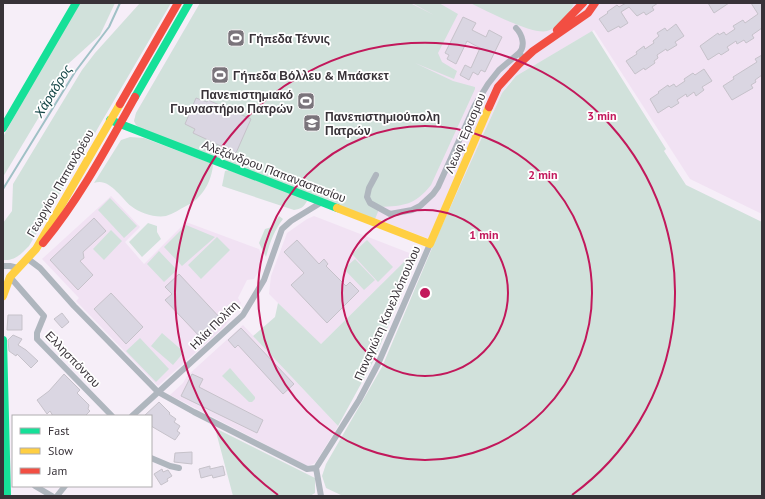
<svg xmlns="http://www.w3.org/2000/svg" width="765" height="499" viewBox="0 0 765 499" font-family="'PT Sans',sans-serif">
<rect width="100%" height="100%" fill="#f6eef8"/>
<path fill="#f1e2f3" d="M200 3H762V214L690 179 594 30 516 76 509 83 502 93 435 241 416 234 142 129 136 125 134 121 136 113Z
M111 196 140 227 125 242 144 264 186 222 259 249 263 259 259 271 254 279 247 280 238 298 241 303 224 327 158 386 76 301 79 298 42 259Z
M314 216 412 254 320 345 269 294 271 276 287 233 307 219Z
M243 325 338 426 316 462 313 464 307 466 170 395 183 383 187 376Z"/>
<path fill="#d1e1db" d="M80 3H115L100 35 68 64 57 87 3 177V137L41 68Z
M140 3H171L29 246C21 254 15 261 3 260V223L12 211 13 184 82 70 95 53Z
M200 3H410L434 15 412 3H439L458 14 438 53 442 62 457 71 454 79 415 63 424 40 415 63 453 81 475 87V89L431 185C415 205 404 206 380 207L375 219 142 129 136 125 134 121 136 113Z
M470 3H574C570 13 559 28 547 31 532 35 485 10 470 3Z
M592 31 666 149 664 151 686 185 762 222V496H343L326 488 322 476 326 464 382 367 435 241 502 93 516 76Z
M130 137 144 138 213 164C212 181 202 199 186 206 180 209 173 214 166 216 155 218 140 213 131 206 121 198 109 177 94 183L121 140Z
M229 170 305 199 307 201C304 207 301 209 294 210L222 186 225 171Z
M110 198 137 226 124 238 98 210Z
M279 216 283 219C274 231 270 242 266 257L259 243 265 229 272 227Z
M148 223 157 226V232L161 239 142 257 129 242Z
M186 225 215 237 182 266 164 247Z
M111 230 122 241 104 260 93 249Z
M217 237 230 250 201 279 188 265Z
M367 240 393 267 378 282 352 254Z
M159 251 177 270 164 282 147 264Z
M412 254 417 257 374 360 338 426 253 336 275 317 278 303 321 344Z
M355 259 375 280 364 290 344 269Z
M162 333 184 352 173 365 151 346Z
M140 338 169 369 156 382 126 351Z
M230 368 255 397V399L252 402H249L222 376Z
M215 428 315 478V493L310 496H233Z"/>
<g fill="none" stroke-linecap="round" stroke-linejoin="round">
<path stroke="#a0c1c6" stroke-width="2" d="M3 189 75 72 109 27 120 3"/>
</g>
<path fill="#dad6e2" stroke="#c6c2ca" d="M626 3H658L652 7 654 10 646 15 644 12 637 16 629 7 621 12 628 23 620 28 619 26 608 32 599 19 608 13 607 12 617 5 619 7Z
M708 3H729L714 13Z
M751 3H762V28L752 35 754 38 746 43 744 40 737 44 736 41 727 47 729 50 721 55 719 53 708 60 700 46 718 33 719 35 724 32 726 35 735 29 733 26 743 20 745 23 758 14Z
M463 17 476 23 472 30 486 37 489 30 502 37 485 72 481 70 478 75 473 72 469 80 460 75 465 65 471 68 480 48 467 41 456 64 447 59 449 55 445 53Z
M676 24 684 36 675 42 677 45 667 51 666 49 657 55 658 58 654 61 655 63 645 70 644 68 635 74 626 61 637 54 636 52 644 46 645 49 654 43 653 41 659 36 657 33 665 28 667 31Z
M762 55V75L755 80 756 82 751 85 753 88 732 100 723 86 734 79 733 77 757 62 755 59Z
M704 69 712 81 702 87 704 90 696 96 694 92 687 97 686 94 677 100 679 103 671 108 669 106 658 113 650 99 659 93 658 92 668 85 669 87 674 84 676 87 685 81 684 79 693 73 695 75Z
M196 98 207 102 208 100 251 119 236 153 193 133 195 129 185 124Z
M94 218 106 231 83 252 84 258 80 261 93 275 78 290 50 260Z
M297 240 319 264 324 259 328 264 326 266 346 286 350 282 359 291 327 323 291 285 304 273 284 252Z
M179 274 222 320 202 339 165 300 172 294 165 287Z
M111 293 143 327 126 344 94 309Z
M62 313 69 322 62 328 54 319Z
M8 315H22V330H7Z
M241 328 294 384 283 394 238 345 235 348 228 340Z
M13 335 22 339 18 345 26 350 38 361 31 368 17 354 16 356 9 351 8 340Z
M64 374 80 390 77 393 89 405 88 409 90 411 85 416H53L50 411 47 414 37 400 49 391Z
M192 374 203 379 199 387 263 420 257 433 181 396Z
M159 402 170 413 169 414 176 419 174 422 180 426 177 431 180 433 175 440 151 426V416H144Z
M192 452V464L174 462 175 453Z
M210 466V469L223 466 225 475 213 478 212 475 201 478 199 469Z
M162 469 163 472 168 470 172 476 167 479 168 481 161 485 154 474Z"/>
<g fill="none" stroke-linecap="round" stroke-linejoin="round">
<path stroke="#afb6be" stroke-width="6" d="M516 28C522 34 526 46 519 53
M376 175 369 188 367 197 370 203 390 214 412 210 420 206 433 194 438 187 475 105 488 84 499 70 519 53 524 59
M28 259 40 268 74 306 158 392 194 412 307 469 316 468
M3 266H10L18 268
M10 277 44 316 37 333V339L112 416
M132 416 243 315 264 280 282 229 291 221 322 202
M151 458 170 466 179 468
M35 486 52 496
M57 496 65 486
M321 496 316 468 359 400 378 364 430 244"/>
<path stroke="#16e098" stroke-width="8" d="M135 97 189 3
M110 120 337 208
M3 128 76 3
M3 340 7 496"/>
<path stroke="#ffcf43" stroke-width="8" d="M337 208 430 244 489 107
M3 296 10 277 36 249 120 104"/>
<path stroke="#f24e42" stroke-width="8" d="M557 30 583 3
M120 104 178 3
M489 107 498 87 519 64 533 51 588 13 595 3
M43 243C80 198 107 147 135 97"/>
</g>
<g fill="none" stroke="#c2185b" stroke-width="2">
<circle cx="425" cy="293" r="83"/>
<circle cx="425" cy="293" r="167"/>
<path d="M278 495A250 250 0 1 1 572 495"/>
</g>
<defs>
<symbol id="stadium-square" viewBox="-11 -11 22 22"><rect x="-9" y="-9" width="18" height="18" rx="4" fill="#7a747b" stroke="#fff"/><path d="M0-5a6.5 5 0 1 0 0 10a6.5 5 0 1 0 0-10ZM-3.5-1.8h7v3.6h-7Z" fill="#fff"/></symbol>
<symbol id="university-square" viewBox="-11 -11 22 22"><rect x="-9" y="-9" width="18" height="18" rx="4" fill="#7a747b" stroke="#fff"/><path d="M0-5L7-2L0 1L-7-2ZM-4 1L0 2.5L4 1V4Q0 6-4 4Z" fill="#fff"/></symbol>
</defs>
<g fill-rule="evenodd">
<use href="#stadium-square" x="226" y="28" width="20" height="20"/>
<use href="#stadium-square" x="210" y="65" width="20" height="20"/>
<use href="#stadium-square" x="296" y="91" width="20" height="20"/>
<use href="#university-square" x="302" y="113" width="20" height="20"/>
</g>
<g text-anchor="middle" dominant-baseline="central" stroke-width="3.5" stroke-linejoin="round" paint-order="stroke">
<g font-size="12" font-weight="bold" fill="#383238" stroke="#fff" text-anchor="start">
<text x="249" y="38">Γήπεδα Τέννις</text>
<text x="233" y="75">Γήπεδα Βόλλευ &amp; Μπάσκετ</text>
<text x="293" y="94" text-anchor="end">Πανεπιστημιακό<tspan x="293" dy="14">Γυμναστήριο Πατρών</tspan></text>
<text x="325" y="116">Πανεπιστημιούπολη<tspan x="325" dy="14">Πατρών</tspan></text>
</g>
<g font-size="12" fill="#383238" stroke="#fff">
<text transform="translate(465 133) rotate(-67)">Λεωφ. Έρασμου</text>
<text transform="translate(274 171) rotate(21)">Αλεξάνδρου Παπαναστασίου</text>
<text transform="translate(60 183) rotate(-60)">Γεωργίου Παπανδρέου</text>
<text transform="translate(387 313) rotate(-66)">Παναγιώτη Κανελλόπουλου</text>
<text transform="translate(214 325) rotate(-45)">Ηλία Πολίτη</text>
<text transform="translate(73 359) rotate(46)">Ελλησπόντου</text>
</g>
<g font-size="13" font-style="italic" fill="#144446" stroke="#fff">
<text transform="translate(53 91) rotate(-58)">Χάραδρος</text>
</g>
</g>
<circle cx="425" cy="293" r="6" fill="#c2185b" stroke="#fff" stroke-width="2"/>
<g font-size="12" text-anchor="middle" font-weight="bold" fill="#c2185b" stroke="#fff" stroke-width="3.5" stroke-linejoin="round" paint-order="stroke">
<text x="602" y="120">3 min</text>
<text x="543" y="179">2 min</text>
<text x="484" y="239">1 min</text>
</g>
<rect width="765" height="499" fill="none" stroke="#383238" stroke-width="8"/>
<rect x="12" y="415" width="140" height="72" fill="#ffffff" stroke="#afadaf"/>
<rect x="20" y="428" width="20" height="6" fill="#16e098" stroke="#afadaf"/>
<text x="48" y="435" font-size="12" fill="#383238">Fast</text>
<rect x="20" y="448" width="20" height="6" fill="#ffcf43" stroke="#afadaf"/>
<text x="48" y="455" font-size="12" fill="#383238">Slow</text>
<rect x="20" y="468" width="20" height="6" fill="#f24e42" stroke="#afadaf"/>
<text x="48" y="475" font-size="12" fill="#383238">Jam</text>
</svg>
